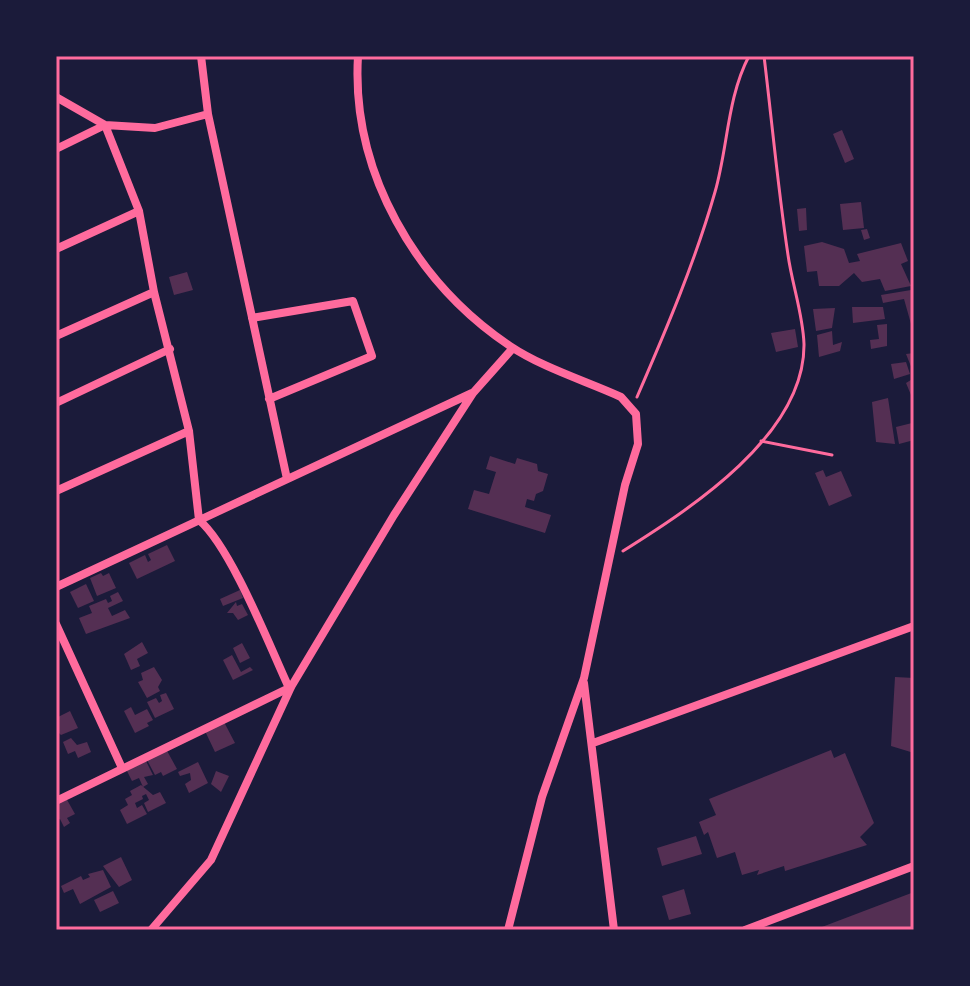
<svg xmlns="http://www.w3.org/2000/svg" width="970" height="986" viewBox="0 0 970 986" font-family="'IBM Plex Sans',sans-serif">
<rect width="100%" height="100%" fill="#1b1b3a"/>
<path fill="#542f53" d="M842 130 854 159 845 163 833 134Z
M861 202 864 228 843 230 840 204Z
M806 208 807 230 799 231 797 209Z
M867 229 870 238 864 240 861 230Z
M822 242 844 249 849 263 860 261 857 254 901 243 908 261 901 264 911 286 885 291 880 279 862 282 854 273 839 286H819L817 271 807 272 804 246Z
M187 272 193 290 174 295 169 277Z
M911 290 914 301 913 331 904 299 883 303 881 295Z
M852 307H883L885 319 853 323Z
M835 308 832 328 816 331 813 309Z
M887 324V346L871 349 870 340 879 339 877 325Z
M795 329 798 347 776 352 771 333Z
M832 331 833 345 842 342 840 351 819 357 817 335Z
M914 353V374L906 354Z
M906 362 910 374 894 379 891 364Z
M914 378V394L911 395 906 383Z
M888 398 895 444 876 442 872 402Z
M912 423 914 440 899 444 896 427Z
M490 456 515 464 517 458 537 464 538 471 548 474 543 491 536 494 534 501 527 499 525 507 551 515 545 533 468 509 474 490 489 494 496 472 486 469Z
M823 470 826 477 841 471 852 496 829 506 815 473Z
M167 545 175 561 137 579 129 563 145 555 148 562 151 560 148 554Z
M101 573 103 576 109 573 116 588 97 596 90 578Z
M86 584 94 601 78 608 70 592Z
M240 590 243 598 223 606 220 599Z
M118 592 123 601 108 608 112 616 125 610 130 618 86 634 79 618 92 613 89 606 106 599 108 603 112 601 110 596Z
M236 602 237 606 242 604 248 615 238 620 233 613H227Z
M142 642 148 653 137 659 140 666 131 670 124 654Z
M242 643 250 658 240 663 233 648Z
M232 655 241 672 250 667 253 670 233 680 223 660Z
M154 667 162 680 158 687 160 691 147 698 138 682 143 680 141 673Z
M895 677 914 678V753L891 746Z
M166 693 174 709 155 718 147 702 156 698 159 703 162 701 160 695Z
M131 707 135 715 147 709 153 720 147 723 149 726 135 733 124 711Z
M70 711 78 728 61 735 56 730V718Z
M224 722 235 743 215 752 205 731Z
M71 738 77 745 87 742 91 752 78 758 75 751 68 754 63 742Z
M166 749 177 769 163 776 161 772 155 775 146 758Z
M831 750 834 758 845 753 874 823 860 837 867 845 785 871 784 866 757 875 759 870 742 875 735 852 717 858 708 832 704 835 699 822 716 815 709 799Z
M145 759 153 775 144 777 148 784 143 787 139 778 132 781 126 769Z
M198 762 208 783 189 793 185 784 191 780 190 773 180 776 178 772Z
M216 771 229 776 221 792 211 784Z
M141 785 153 795 160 792 166 803 148 812 144 803 149 800 146 794 142 796 143 799 135 803 137 808 142 805 147 814 127 824 120 810 128 805 125 799 132 795 130 791Z
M66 798 75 814 67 818 70 823 64 827 60 819 56 821V804Z
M696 836 702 854 662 866 657 848Z
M121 857 132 880 119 887 103 866Z
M103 870 111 887 80 904 73 889 64 893 61 886 81 876 83 880 90 877 88 874Z
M684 889 691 914 669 920 662 896Z
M113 891 119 903 100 912 94 900Z
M914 892V930H814Z"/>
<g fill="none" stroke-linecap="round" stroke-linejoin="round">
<path stroke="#ff6b9d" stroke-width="3" d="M637 397C666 330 695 262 715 192 728 147 727 98 749 56
M761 441 832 455
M623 551C690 509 805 435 804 344 803 314 792 284 788 255 778 189 772 122 764 56"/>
<path stroke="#ff6b9d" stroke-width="8" d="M201 56 208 114
M358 56C351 172 416 283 510 346 543 368 586 381 621 397L636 414 638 444 625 485 584 678 542 797 508 930
M56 97 105 125 139 211 154 292 189 431 199 520C231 547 270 647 289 688
M56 149 105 125 155 128 208 114 287 479
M56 249 139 211
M252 318 353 301 372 356 269 399
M56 336 154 292
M56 403 170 349
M56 491 189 431
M56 587 472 393
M56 624 122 768
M584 683 614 930
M593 743 914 626
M56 801 291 687
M151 930 211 860 291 687 394 515 473 393 513 348
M745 930 914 866"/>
</g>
<rect width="970" height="986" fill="none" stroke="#1b1b3a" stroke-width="116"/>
<rect x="58" y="58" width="854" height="870" fill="none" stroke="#ff6b9d" stroke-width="3"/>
</svg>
